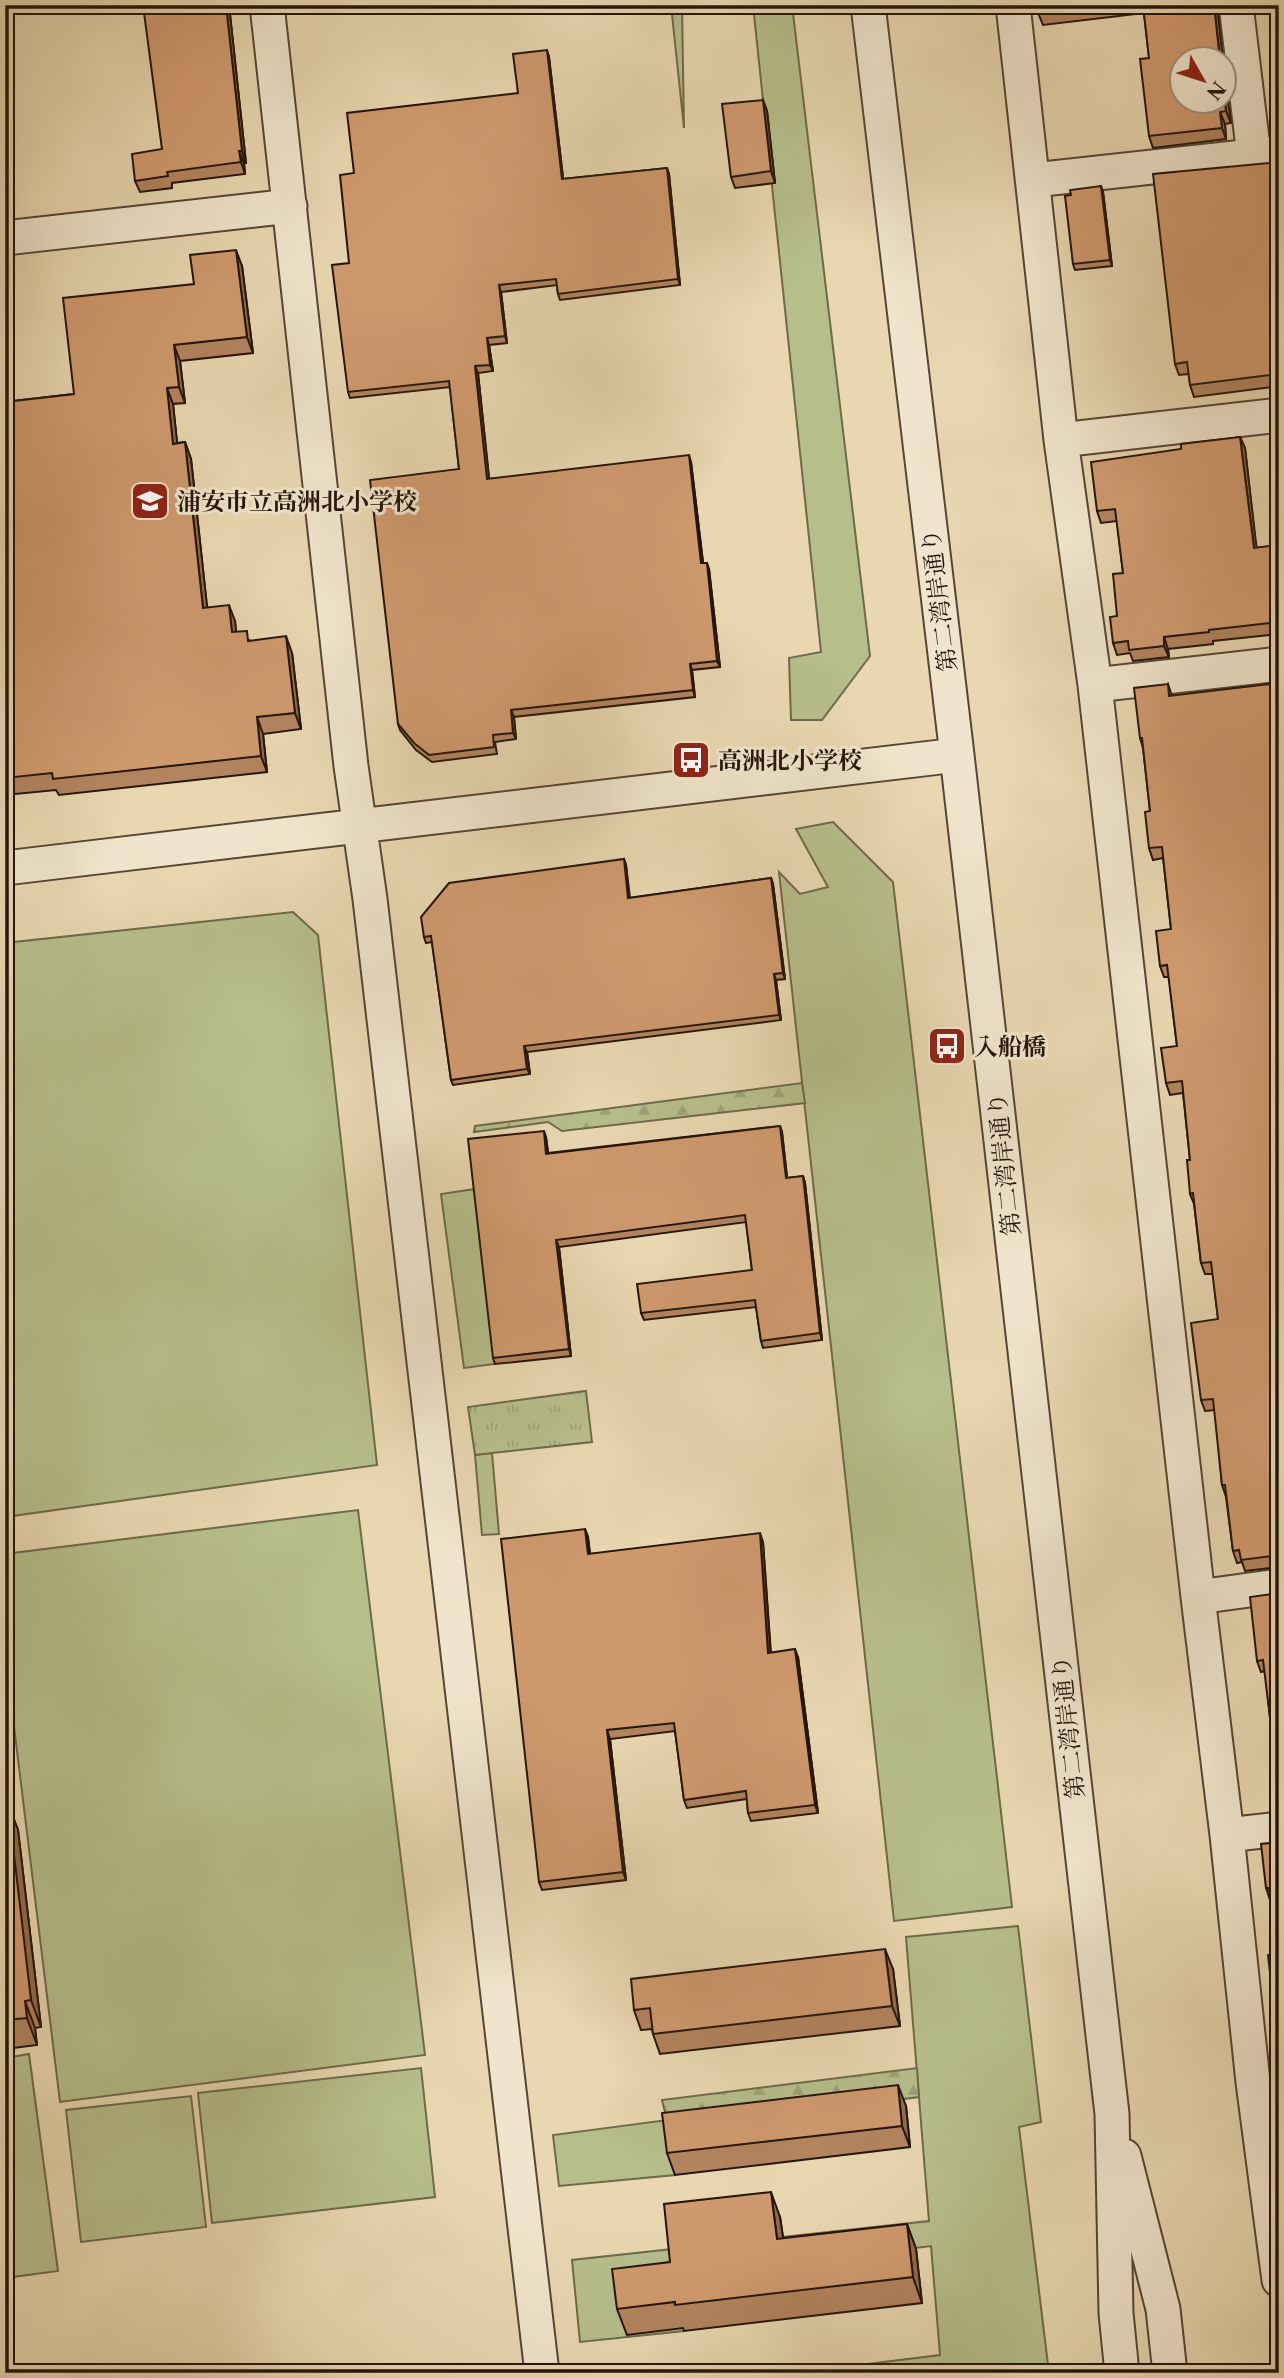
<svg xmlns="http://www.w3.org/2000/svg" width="1284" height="2378" viewBox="0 0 1284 2378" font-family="'Libre Caslon Text','Noto Serif JP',serif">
<defs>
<pattern id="forest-firs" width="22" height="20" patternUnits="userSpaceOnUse" patternTransform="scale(1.75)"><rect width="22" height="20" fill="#b6be8c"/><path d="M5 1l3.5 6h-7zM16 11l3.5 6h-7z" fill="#9ca277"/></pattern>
<pattern id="park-tufts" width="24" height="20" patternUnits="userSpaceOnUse" patternTransform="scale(1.75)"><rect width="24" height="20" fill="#b6be8c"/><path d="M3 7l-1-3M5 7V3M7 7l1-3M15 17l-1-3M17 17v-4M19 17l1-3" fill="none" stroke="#9ca277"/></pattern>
</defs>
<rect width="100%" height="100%" fill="#e8d7b1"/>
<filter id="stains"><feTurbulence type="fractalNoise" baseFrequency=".00286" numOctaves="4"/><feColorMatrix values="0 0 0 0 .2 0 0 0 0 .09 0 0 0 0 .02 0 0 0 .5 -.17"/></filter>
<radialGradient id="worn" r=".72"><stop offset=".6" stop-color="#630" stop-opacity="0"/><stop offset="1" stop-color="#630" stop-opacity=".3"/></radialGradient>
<path fill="#b6be8c" stroke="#6e6a4b" stroke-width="2" d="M671 5H682L684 128Z
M753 5H792L870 656 822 720H791L789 658 821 652Z
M833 822 893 882 1012 1907 894 1921 779 872 800 894 828 887 796 829Z
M293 912 318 935 377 1465 5 1517V943Z
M475 1189 495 1364 464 1368 441 1194Z
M492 1453 499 1534 482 1535 475 1455Z
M358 1510 425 2055 60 2102 5 1653V1554Z
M1018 1926 1041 2122 1019 2127 1049 2373H794L940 2355 931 2246 679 2277 684 2331 580 2342 572 2260 929 2221 906 1937Z
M29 2054 58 2271 5 2278V2058Z
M421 2068 435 2197 212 2223 198 2093Z
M191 2096 206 2227 81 2242 66 2110Z
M667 2120 675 2175 559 2186 553 2135Z"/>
<path fill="url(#forest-firs)" stroke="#6e6a4b" stroke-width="2" d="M802 1083 805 1103 562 1131 548 1122 474 1132 475 1126Z
M917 2068 919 2097 669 2128 662 2100Z"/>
<path fill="url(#park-tufts)" stroke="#6e6a4b" stroke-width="2" d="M586 1391 592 1442 475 1455 468 1407Z"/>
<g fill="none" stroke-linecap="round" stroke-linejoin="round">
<defs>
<path id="minor" d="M267 5 351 766 370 899 542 2373
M868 5 957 755 1112 2114 1116 2313 1122 2373
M1013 5 1061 440 1095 685 1198 1597 1227 1835 1253 2082 1279 2280
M1236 5 1254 156
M1034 180 1279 153
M5 238 290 206
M1061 440 1279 415
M1095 685 1279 664
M5 868 957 755
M1198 1597 1279 1586
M1227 1835 1279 1829
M1124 2156 1163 2309 1170 2373"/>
</defs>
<use href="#minor" stroke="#564634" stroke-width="37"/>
<use href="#minor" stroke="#f0e5cc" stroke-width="33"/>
</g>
<path fill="#b2845f" stroke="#25150a" stroke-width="2" d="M229 5 246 163H244L245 174 172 183V188L140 192 135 181 162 149Z
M1038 5H1217L1224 102 1231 123 1225 124 1226 139 1153 148 1149 136V58L1144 13 1043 25 1038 13Z
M1279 5V23L1275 14Z
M549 57 563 179 667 168 669 174 680 285 560 300 558 294 557 285 501 292 507 343 489 345 493 371 478 373 489 479 691 462 703 563 709 569 720 667 692 670 695 697 514 717 516 739 495 742 497 754 432 762 416 750 400 730 398 724 459 469 450 387 350 398 348 392 349 263 354 173 518 93Z
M763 100 767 111 775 183 735 188 731 177Z
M1279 162V386L1194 397 1190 385 1189 374 1179 375 1175 364Z
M1101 186 1103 192 1112 266 1075 270 1073 264 1071 195Z
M242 266 253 353 180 361 185 403 173 404 177 443 185 442 191 459 207 607 235 621 236 632 251 641 292 653 301 729 263 734 267 772 59 795 56 790 5 795V402L74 394 194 284Z
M1240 437 1245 448 1256 548 1279 545V634L1213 641V644L1168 649 1169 657 1133 661 1130 653 1117 655 1113 643 1123 573 1117 521 1101 523 1097 511 1181 449Z
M1279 683V1567L1245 1571 1242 1562 1237 1563 1233 1551 1226 1497 1222 1485 1215 1410 1205 1411 1201 1400 1218 1319 1213 1274H1205L1201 1263 1194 1204 1190 1194V1160L1183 1093 1170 1095 1166 1083 1177 1046 1169 977H1164L1160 966 1171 929 1163 858 1153 860 1149 848 1150 811 1143 748 1140 738 1168 684 1172 696Z
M624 859 626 865 630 898 771 878 773 884 785 979 776 980 781 1020 527 1052 530 1074 453 1085 451 1080 432 942 426 943 424 937Z
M780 1126 782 1132 787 1178 803 1176 805 1183 822 1340 763 1348 761 1341 756 1307 644 1320 641 1313 752 1270 746 1222 559 1247 571 1356 495 1364 493 1358 546 1137 548 1153Z
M585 1529 588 1537 590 1554 763 1542 771 1653 798 1657 818 1813 751 1821 748 1813 747 1799 687 1808 684 1800 675 1731 610 1739 626 1880 542 1890 539 1882Z
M1279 1593V1737H1275L1271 1726 1265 1671 1261 1672 1257 1661Z
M5 1796 18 1830 41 2027 35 2028 37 2045 5 2049Z
M1279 1842V2026L1275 2015 1276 1954 1270 1900 1266 1888Z
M893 1969 900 2026 660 2054 653 2034 652 2029 641 2030 634 2010Z
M906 2106 910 2147 675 2175 667 2153Z
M780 2217 783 2238 907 2224 916 2249 922 2303 684 2331 683 2328 627 2335 617 2309 670 2262Z"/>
<path fill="#916b4d" stroke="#25150a" stroke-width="2" d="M226 5H229L246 163 242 151Z
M1214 5H1217L1223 60H1220Z
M547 50 549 57 564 185 562 179Z
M1224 71 1231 123 1226 111 1224 96Z
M763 100 767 111 775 183 771 171Z
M1220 112 1225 124 1226 139 1222 128Z
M239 151 244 163 245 174 241 162Z
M5 162 7 179 5 181Z
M667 168 669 174 680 285 678 279Z
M1101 186 1103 192 1112 266 1110 260Z
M236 250 242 266 253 353 247 337Z
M499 285 501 292 507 343 505 336Z
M1275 309 1279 321V345Z
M487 338 489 345 493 371 490 365Z
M174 345 180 361 185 403 179 387Z
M475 366 478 373 490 486 487 479Z
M167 388 173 404 179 460 173 444Z
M1240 437 1245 448 1258 560 1254 548Z
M185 442 191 459 209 624 203 608Z
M689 455 691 462 704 570 701 563Z
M707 563 709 569 720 667 717 661Z
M229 605 235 621 238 649 232 632Z
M286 636 292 653 301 729 295 713Z
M1164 637 1168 649 1169 657 1164 646Z
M690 664 692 670 695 697 693 690Z
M511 710 514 717 516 739 513 733Z
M257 717 263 734 267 772 261 756Z
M624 859 626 865 630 904 628 898Z
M771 878 773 884 785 979 783 973Z
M774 974 776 980 781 1020 779 1015Z
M524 1046 527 1052 530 1074 527 1069Z
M780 1126 782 1132 788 1185 786 1178Z
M544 1131 546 1137 549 1160 546 1154Z
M803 1176 805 1183 822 1340 820 1333Z
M556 1240 559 1247 571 1356 569 1349Z
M585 1529 588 1537 591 1563 588 1554Z
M760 1533 763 1542 771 1661 768 1653Z
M795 1649 798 1657 818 1813 815 1805Z
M607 1730 610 1739 626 1880 623 1872Z
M5 1796 18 1830 41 2027 31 2000 5 1808Z
M885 1949 893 1969 900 2026 892 2006Z
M25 2001 35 2028 37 2045 27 2018Z
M898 2085 906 2106 910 2147 902 2126Z
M771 2192 780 2217 787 2264 777 2239Z
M907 2224 916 2249 922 2303 913 2277Z"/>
<path fill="#cf996e" stroke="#25150a" stroke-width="2" d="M143 5H226L242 151H239L241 162 167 172 168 176 135 181 132 154 162 149Z
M1038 5H1103L1038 13Z
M1143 5H1214L1220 60H1182V102H1224V96L1226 111 1220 112 1222 128 1149 136 1140 59 1149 58Z
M1274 5H1279V13L1275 14Z
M547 50 562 179 667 168 678 279 558 294 556 279 499 285 505 336 487 338 490 365 475 366 487 479 689 455 701 563H707L717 661 690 664 693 690 511 710 513 733 493 735 494 747 429 755 414 743 398 724 370 480 459 469 449 381 348 392 332 265 349 263 340 175 354 173 347 113 518 93 513 54Z
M763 100 771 171 731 177 722 104Z
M1279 162V309H1275L1279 345V374L1190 385 1187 362 1175 364 1153 174Z
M1101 186 1110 260 1073 264 1065 196 1071 195 1070 190Z
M236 250 247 337 174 345 179 387 167 388 173 444 185 442 203 608 229 605 232 632 247 631 248 641 286 636 295 713 257 717 261 756 53 779 52 773 5 778V402L74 394 63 298 194 284 190 255Z
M1240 437 1254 548 1279 545V622L1209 630V632L1164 637V646L1129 650 1128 641 1113 643 1110 617 1117 616 1113 574 1123 573 1115 509 1097 511 1091 462 1181 449V444Z
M1279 683V1556H1272L1241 1560 1239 1550 1233 1551 1225 1485H1222L1213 1399 1201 1400 1191 1323 1218 1319 1211 1262 1201 1263 1193 1193 1190 1194 1187 1160H1190L1182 1081 1166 1083 1161 1048 1177 1046 1167 965 1160 966 1156 931 1171 929 1162 847 1149 848 1145 812 1150 811 1142 738H1140L1134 688 1168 684 1169 696Z
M624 859 628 898 771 878 783 973 774 974 779 1015 524 1046 527 1069 451 1080 431 936 424 937 421 917 449 883Z
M780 1126 786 1178 803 1176 820 1333 761 1341 755 1300 641 1313 637 1284 752 1270 745 1215 556 1240 569 1349 493 1358 468 1139 544 1131 546 1154Z
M585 1529 588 1554 760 1533 768 1653 795 1649 815 1805 748 1813 746 1791 684 1800 674 1723 607 1730 623 1872 539 1882 501 1539Z
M1279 1593V1725L1271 1726 1263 1660 1257 1661 1250 1597Z
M5 1803H8L31 2000 25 2001 27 2018 5 2020Z
M1279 1842V2015H1275L1268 1955 1276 1954 1269 1888H1266L1261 1844Z
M885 1949 892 2006 653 2034 650 2008 634 2010 631 1979Z
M898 2085 902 2126 667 2153 662 2113Z
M771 2192 777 2239 907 2224 913 2277 675 2305V2302L617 2309 612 2269 670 2262 664 2204Z
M922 2367 923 2373H873Z
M335 2370V2373H312Z"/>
<defs>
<symbol id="school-square" viewBox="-11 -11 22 22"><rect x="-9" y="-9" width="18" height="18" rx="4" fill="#8f2418" stroke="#f0e5cc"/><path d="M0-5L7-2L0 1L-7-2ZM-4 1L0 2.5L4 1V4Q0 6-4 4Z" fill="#fff"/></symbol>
<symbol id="bus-square" viewBox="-11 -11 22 22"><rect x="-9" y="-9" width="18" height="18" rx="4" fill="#8f2418" stroke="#f0e5cc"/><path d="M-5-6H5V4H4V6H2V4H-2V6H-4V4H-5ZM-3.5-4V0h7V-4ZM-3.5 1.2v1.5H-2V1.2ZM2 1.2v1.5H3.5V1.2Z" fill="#fff"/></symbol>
</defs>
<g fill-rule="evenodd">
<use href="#school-square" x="128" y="479" width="44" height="44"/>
<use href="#bus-square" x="669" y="738" width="44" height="44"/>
<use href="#bus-square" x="925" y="1024" width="44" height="44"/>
</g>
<g text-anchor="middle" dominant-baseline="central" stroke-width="6" stroke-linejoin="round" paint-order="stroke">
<g font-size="24" font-weight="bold" fill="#25150a" stroke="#f0e5cc" text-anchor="start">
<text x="177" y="501">浦安市立高洲北小学校</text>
<text x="718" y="760">高洲北小学校</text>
<text x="974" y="1046">入船橋</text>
</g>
<g font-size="24" fill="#25150a" stroke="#f0e5cc">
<text transform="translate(939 600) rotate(-97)">第二湾岸通り</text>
<text transform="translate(1004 1164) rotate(-96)">第二湾岸通り</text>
<text transform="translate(1068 1727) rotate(-96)">第二湾岸通り</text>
</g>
</g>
<rect width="1284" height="2378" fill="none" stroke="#e8d7b1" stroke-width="28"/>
<rect x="7" y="7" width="1270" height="2364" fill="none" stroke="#25150a" stroke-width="3.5"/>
<rect x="14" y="14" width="1256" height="2350" fill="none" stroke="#25150a" stroke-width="2"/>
<g transform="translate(1203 80) rotate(129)"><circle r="33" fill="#f0e5cc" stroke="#9f927e" stroke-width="2"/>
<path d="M0-5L12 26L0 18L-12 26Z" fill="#8f2418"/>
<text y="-10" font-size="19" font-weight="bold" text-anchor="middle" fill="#25150a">N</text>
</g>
<rect width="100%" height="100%" filter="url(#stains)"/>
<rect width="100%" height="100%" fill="url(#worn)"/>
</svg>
